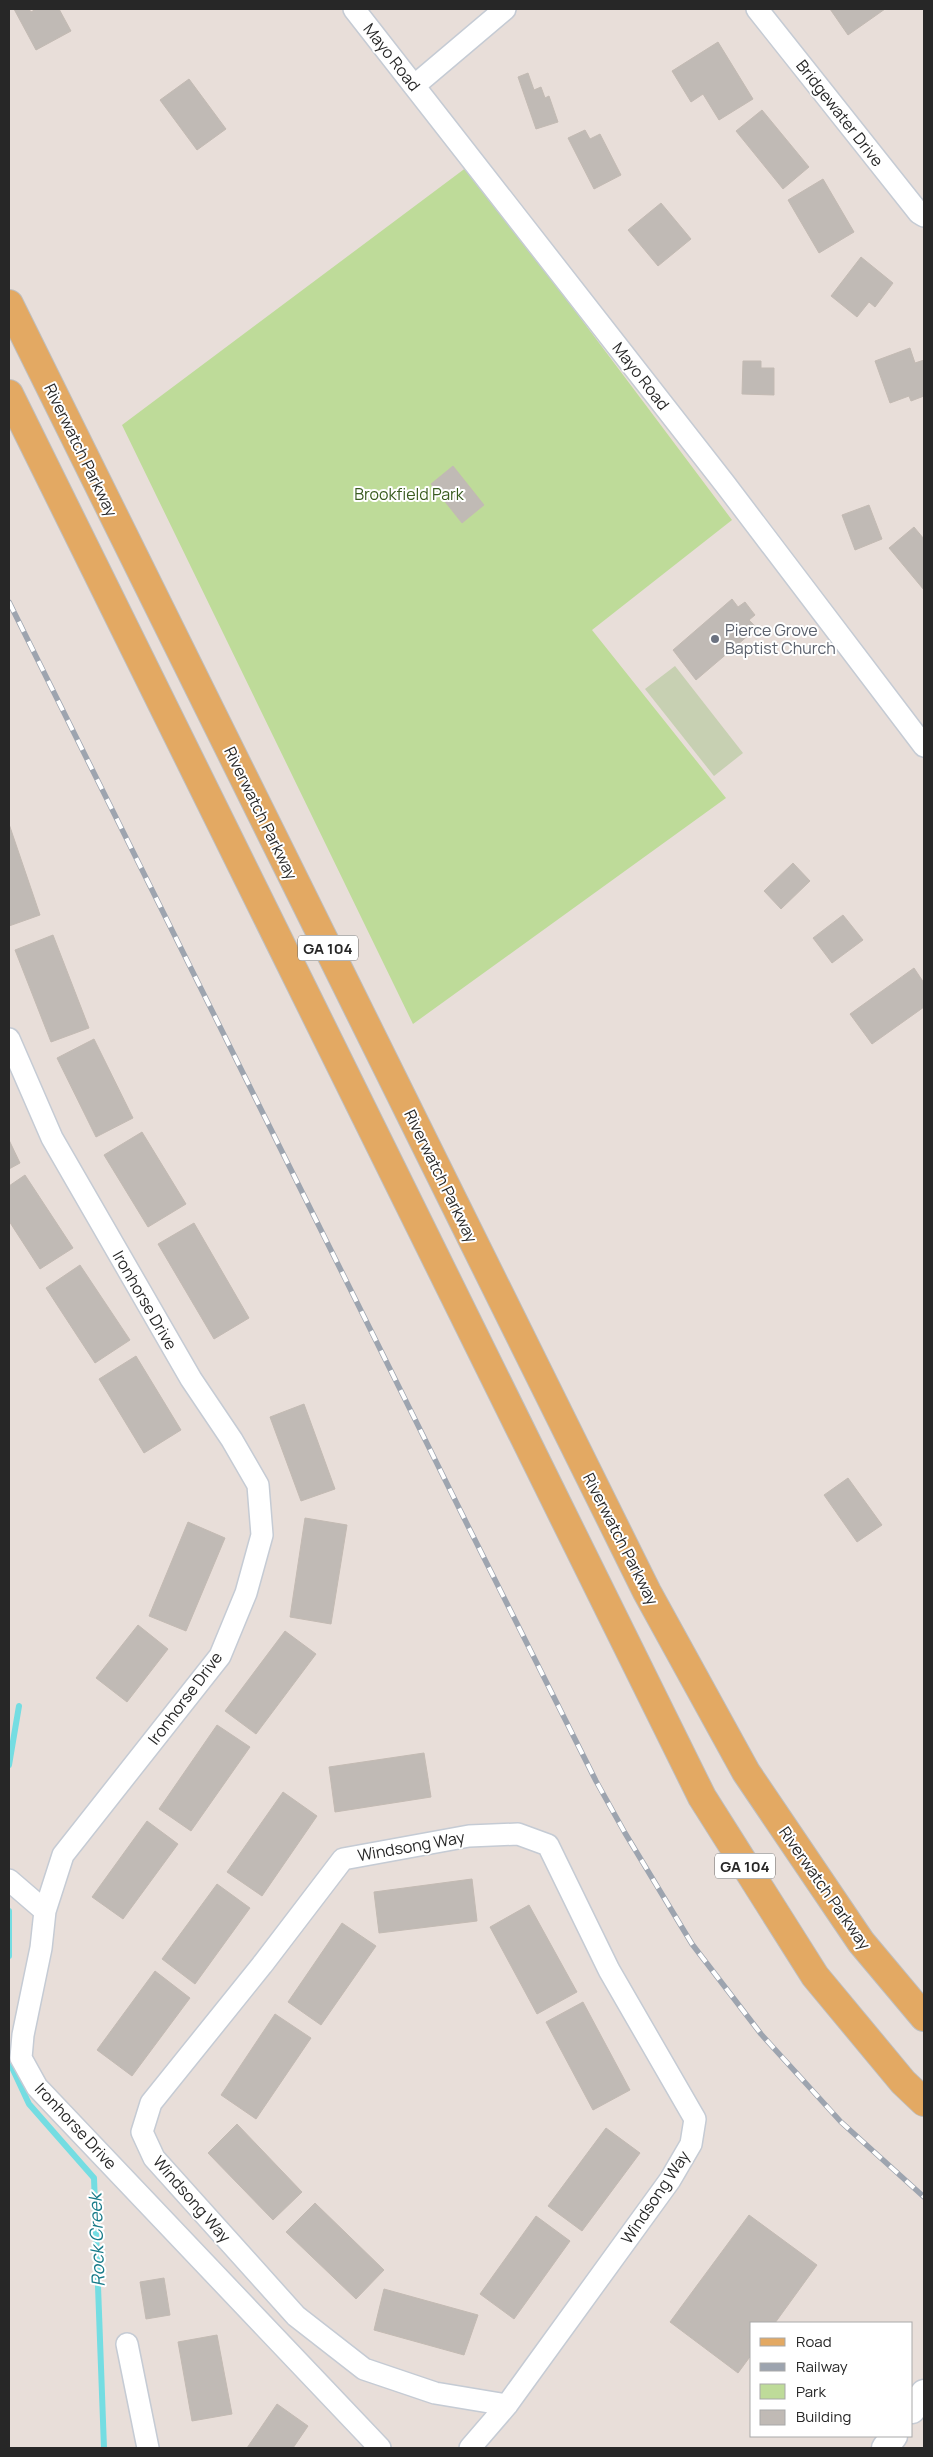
<svg xmlns="http://www.w3.org/2000/svg" width="933" height="2457" viewBox="0 0 933 2457" font-family="Manrope,sans-serif">
<rect width="100%" height="100%" fill="#e8ded9"/>
<path fill="#bedb99" d="M467 167 732 520 592 630 726 798 413 1024 122 425Z"/>
<path fill="#c7d0b2" d="M675 666 743 753 714 776 645 689Z"/>
<g fill="none" stroke-linecap="round" stroke-linejoin="round">
<path stroke="#74dde2" stroke-width="6" d="M9 1765 19 1706
M9 1911V1956
M9 2061 29 2104 94 2178 104 2448"/>
</g>
<path fill="#c0bab5" stroke="#c3bab3" d="M14 9H29L31 12 36 9H59L71 31 36 50Z
M830 9H885L848 35Z
M718 42 753 99 719 120 703 94 691 102 672 71Z
M528 73 534 90 541 87 545 98 549 96 558 122 536 129 518 77Z
M189 79 226 129 197 150 160 100Z
M762 110 809 167 783 189 736 131Z
M585 130 590 139 600 134 621 175 594 189 568 138Z
M823 179 854 232 819 253 788 200Z
M661 203 691 239 658 266 628 230Z
M861 257 893 283 875 307 869 302 857 317 831 296Z
M910 348 915 363 924 360V396L911 401 909 396 890 403 875 361Z
M743 361H761V368H774V395L742 394Z
M453 466 484 505 462 523 431 484Z
M869 505 882 539 855 550 842 515Z
M914 527 924 539V590L889 548Z
M732 599 738 607 745 602 755 615 749 620 757 628 696 680 673 650Z
M9 824 40 915 9 926Z
M793 863 810 881 781 909 764 891Z
M843 915 863 940 832 963 813 938Z
M53 935 89 1028 51 1042 15 950Z
M914 968 924 983V1007L872 1044 850 1014Z
M94 1039 133 1118 96 1137 57 1058Z
M142 1132 186 1204 148 1227 104 1155Z
M9 1140 20 1163 9 1169Z
M25 1175 73 1248 40 1269 9 1221V1186Z
M194 1223 249 1318 214 1339 158 1244Z
M80 1265 130 1340 95 1363 46 1288Z
M136 1356 181 1430 144 1453 99 1379Z
M304 1404 335 1489 301 1501 270 1417Z
M848 1478 882 1525 857 1542 824 1495Z
M305 1518 347 1525 331 1624 290 1617Z
M188 1522 225 1538 186 1631 149 1616Z
M138 1625 168 1649 127 1702 96 1678Z
M285 1631 316 1654 256 1734 225 1711Z
M217 1725 250 1747 191 1831 159 1809Z
M424 1753 431 1797 335 1812 329 1767Z
M283 1792 317 1816 262 1896 227 1872Z
M147 1821 178 1844 123 1919 92 1897Z
M472 1879 477 1921 379 1933 374 1892Z
M217 1884 250 1908 195 1984 162 1959Z
M529 1905 577 1992 537 2014 490 1927Z
M342 1923 376 1946 321 2025 288 2002Z
M155 1971 190 1998 132 2076 97 2050Z
M583 2002 630 2090 593 2110 546 2022Z
M275 2014 311 2038 256 2119 221 2095Z
M237 2124 302 2192 273 2220 208 2153Z
M606 2128 640 2153 582 2231 548 2206Z
M315 2203 384 2270 356 2299 286 2232Z
M749 2215 817 2265 775 2323H752V2354L738 2373 670 2322Z
M536 2216 570 2241 514 2319 480 2294Z
M164 2278 170 2315 146 2319 140 2282Z
M384 2289 478 2315 464 2355 374 2330Z
M217 2335 232 2414 192 2421 178 2342Z
M277 2404 308 2426 293 2448H247Z"/>
<g fill="none" stroke-linecap="round" stroke-linejoin="round">
<defs>
<path id="minor" d="M354 9 725 484 924 746
M757 9 919 213 924 216
M414 86 505 9
M9 1039 52 1138 191 1379 232 1440 258 1485 262 1535 246 1593 220 1656 63 1855 45 1911 41 1948 23 2035 21 2058 37 2087 380 2448
M9 1880 45 1911
M127 2344 148 2448
M470 2448 507 2405 512 2398 670 2180 691 2144 695 2119 609 1970 548 1845 518 1834 469 1836 343 1859 262 1965 151 2103 142 2132 154 2158 296 2316 364 2369 435 2393 507 2405"/>
<path id="tertiary" d="M912 2410 924 2393
M885 2448 894 2436"/>
<path id="primary" d="M9 304 647 1592 746 1772 861 1942 924 2017
M9 394 702 1797 815 1976 903 2082 924 2102"/>
</defs>
<use href="#minor" stroke="#c5cbd4" stroke-width="24"/>
<use href="#tertiary" stroke="#c5cbd4" stroke-width="29"/>
<use href="#primary" stroke="#bebebe" stroke-width="30"/>
<use href="#minor" stroke="#fff" stroke-width="21"/>
<use href="#tertiary" stroke="#fff" stroke-width="26"/>
<use href="#primary" stroke="#e3a963" stroke-width="28"/>
<defs>
<path id="rail" d="M9 602 467 1524 596 1781 625 1833 692 1944 761 2034 841 2122 924 2197"/>
</defs>
<use href="#rail" stroke="#9da4af" stroke-width="5.5"/>
<use href="#rail" stroke="#fff" stroke-width="4" stroke-dasharray="11" stroke-linecap="butt"/>
</g>
<circle fill="#6b7280" stroke="#fff" stroke-width="2" cx="715" cy="639" r="5"/>
<g text-anchor="middle" dominant-baseline="central" stroke-width="4" stroke-linejoin="round" paint-order="stroke">
<g fill="#fff" stroke="#686868" stroke-width="1">
<rect x="298" y="935.5" width="60" height="25" rx="4"/>
<rect x="715" y="1853.5" width="60" height="25" rx="4"/>
</g>
<g font-size="15" font-weight="bold" fill="#272727">
<text x="328" y="948">GA 104</text>
<text x="745" y="1866">GA 104</text>
</g>
<g font-size="16" fill="#272727" stroke="#fff">
<text transform="translate(392 57) rotate(52)">Mayo Road</text>
<text transform="translate(840 113) rotate(52)">Bridgewater Drive</text>
<text transform="translate(641 376) rotate(52)">Mayo Road</text>
<text transform="translate(81 450) rotate(64)">Riverwatch Parkway</text>
<text transform="translate(261 813) rotate(64)">Riverwatch Parkway</text>
<text transform="translate(441 1176) rotate(64)">Riverwatch Parkway</text>
<text transform="translate(145 1300) rotate(60)">Ironhorse Drive</text>
<text transform="translate(621 1539) rotate(63)">Riverwatch Parkway</text>
<text transform="translate(185 1698) rotate(-53)">Ironhorse Drive</text>
<text transform="translate(411 1846) rotate(-10)">Windsong Way</text>
<text transform="translate(825 1888) rotate(55)">Riverwatch Parkway</text>
<text transform="translate(76 2126) rotate(47)">Ironhorse Drive</text>
<text transform="translate(655 2197) rotate(-56)">Windsong Way</text>
<text transform="translate(192 2199) rotate(49)">Windsong Way</text>
</g>
<g font-size="16" fill="#395b1f" stroke="#fff">
<text x="409" y="494">Brookfield Park</text>
</g>
<g font-size="16" fill="#5b616d" stroke="#fff" text-anchor="start">
<text x="725" y="630">Pierce Grove<tspan x="725" dy="18">Baptist Church</tspan></text>
</g>
<g font-size="18" font-style="italic" fill="#187b89" stroke="#fff">
<text transform="translate(96 2240) rotate(-92)">Rock Creek</text>
</g>
</g>
<rect width="933" height="2457" fill="none" stroke="#272727" stroke-width="20"/>
<rect x="750" y="2322" width="162" height="115" fill="#ffffff" stroke="#a9a9a9"/>
<rect x="760" y="2338" width="25" height="8" fill="#e3a963" stroke="#a9a9a9"/>
<text x="796" y="2347" font-size="15" fill="#272727">Road</text>
<rect x="760" y="2363" width="25" height="8" fill="#9da4af" stroke="#a9a9a9"/>
<text x="796" y="2372" font-size="15" fill="#272727">Railway</text>
<rect x="760" y="2384" width="25" height="15" fill="#bedb99" stroke="#a9a9a9"/>
<text x="796" y="2397" font-size="15" fill="#272727">Park</text>
<rect x="760" y="2410" width="25" height="15" fill="#c0bab5" stroke="#a9a9a9"/>
<text x="796" y="2422" font-size="15" fill="#272727">Building</text>
</svg>
